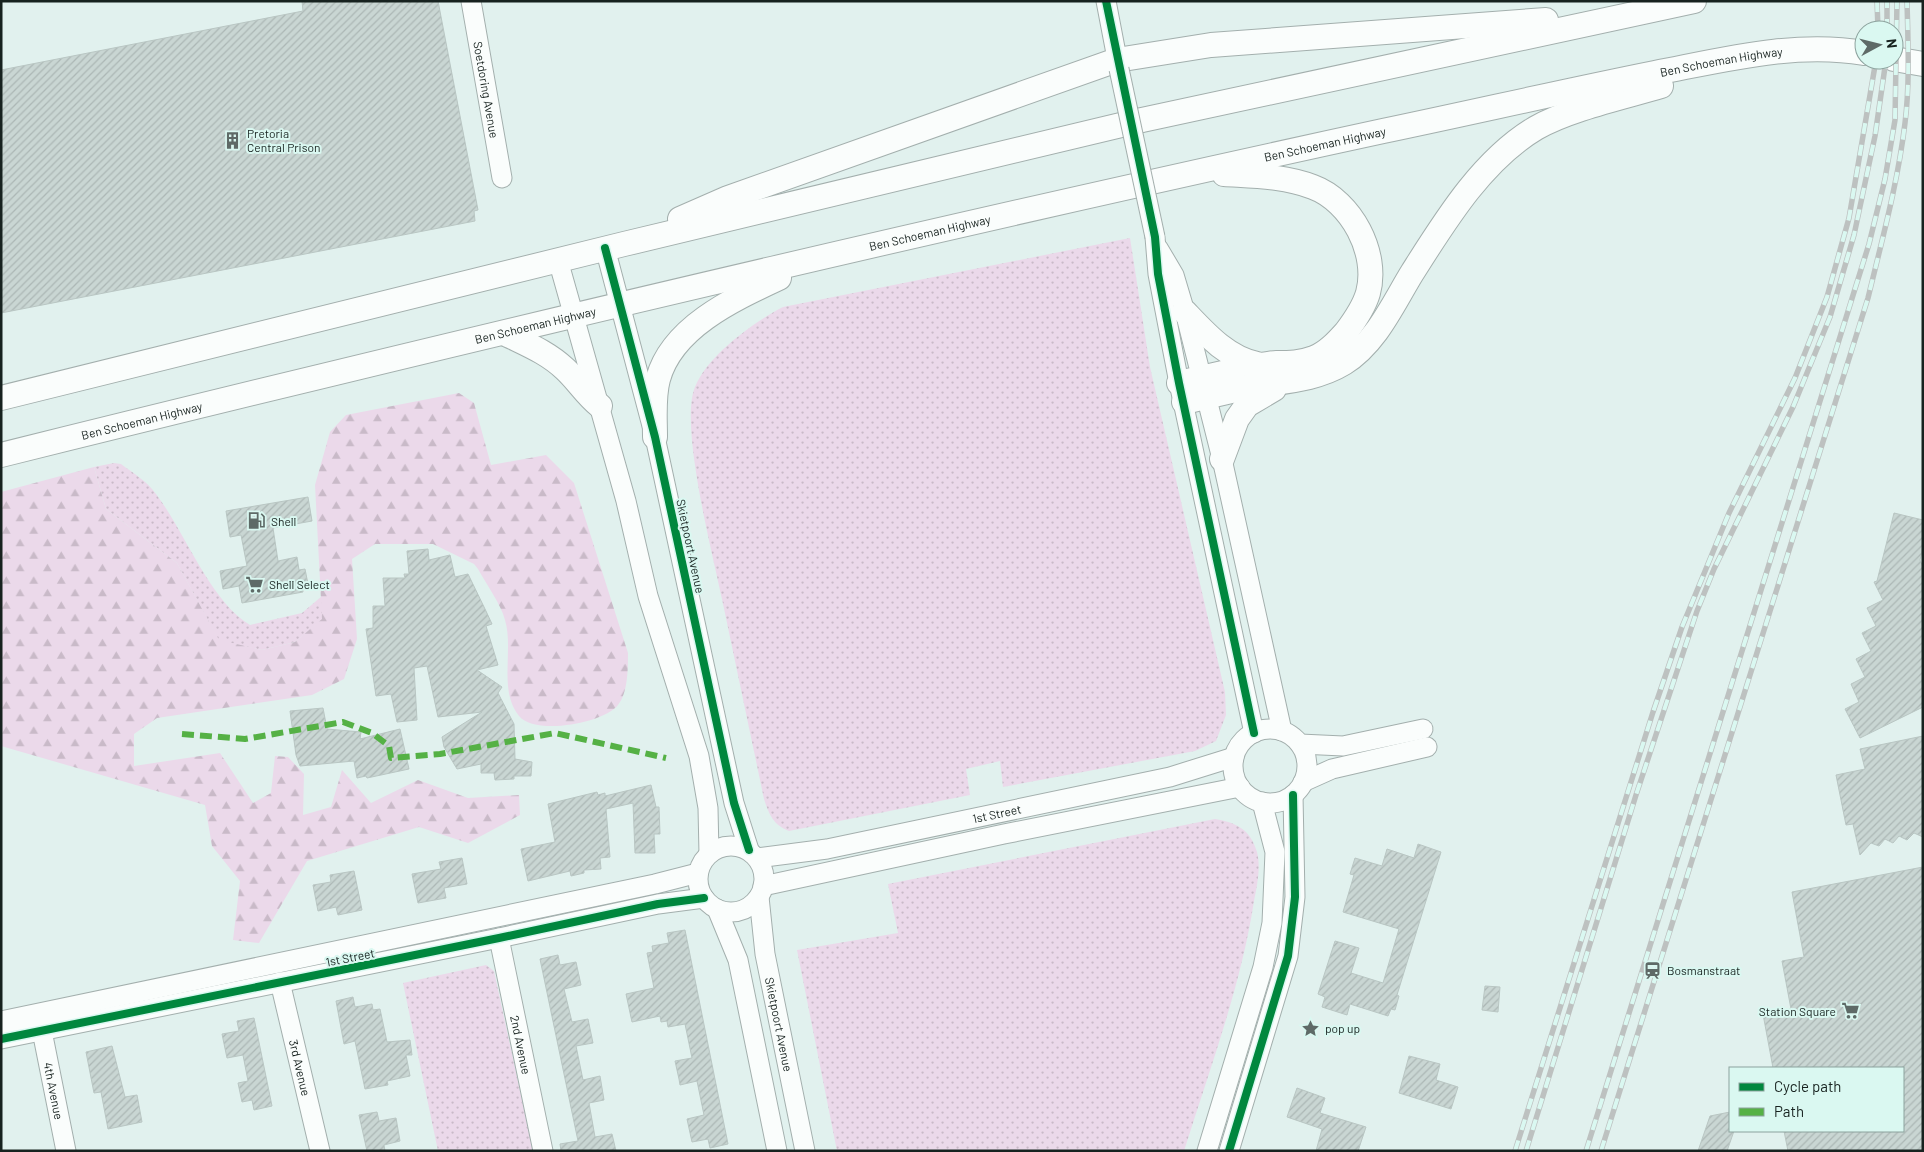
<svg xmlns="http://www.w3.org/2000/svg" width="1924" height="1152" viewBox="0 0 1924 1152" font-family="Barlow,sans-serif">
<defs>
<pattern id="grass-dots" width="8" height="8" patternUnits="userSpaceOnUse" patternTransform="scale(1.25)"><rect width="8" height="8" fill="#ebd9ea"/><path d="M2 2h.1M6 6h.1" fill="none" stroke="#c9bac8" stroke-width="1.8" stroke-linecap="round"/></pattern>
<pattern id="forest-firs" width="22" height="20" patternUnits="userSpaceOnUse" patternTransform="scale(1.25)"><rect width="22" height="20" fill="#ebd9ea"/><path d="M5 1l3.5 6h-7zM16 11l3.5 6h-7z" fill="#c9bac8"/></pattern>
<pattern id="building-hatch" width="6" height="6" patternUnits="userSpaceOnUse" patternTransform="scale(1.25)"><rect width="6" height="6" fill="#c9d6d3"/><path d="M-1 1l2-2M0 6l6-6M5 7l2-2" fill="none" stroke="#acb7b5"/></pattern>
</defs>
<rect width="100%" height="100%" fill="#e1f1ee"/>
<path fill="url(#grass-dots)" d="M1130 238 1150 367 1225 692 1226 715 1216 741 1195 751 1003 787 1000 761 966 769 970 795 789 831C773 825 769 814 764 799 750 732 736 666 722 599 713 555 679 425 695 387 708 355 754 322 783 307Z
M114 463 121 464C133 473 148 482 156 494 185 532 210 601 250 625L302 613 322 596 323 619 295 642 262 650 219 641 177 563 106 509 94 467Z
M1215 819C1237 823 1250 829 1257 852 1261 867 1257 886 1254 901 1241 986 1210 1068 1184 1151H837L797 950 898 933 888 884Z
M486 965 494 971 533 1151H438L403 983Z"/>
<path fill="url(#forest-firs)" d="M459 393 474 403 491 465 546 455 574 483 628 653C628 668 628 693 618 705 604 723 535 736 519 716 498 690 514 650 505 620 501 604 486 584 478 569L474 564 433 544H375L352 559 357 639 344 679 312 695 157 718 134 734V766L220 753 253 803 271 793 275 756 288 757 304 774 303 815 331 807 342 770 371 803 418 780 468 798 519 795 520 815 468 843 419 827 307 861 259 943 233 940 240 881 212 846 205 805 1 746V492L94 467 106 509 177 563 219 640 262 650 295 642 322 619 315 485 330 432 346 415Z"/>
<path fill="url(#building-hatch)" stroke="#b9c6c3" d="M302 1H438L478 210 474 211 475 221 1 313V70L303 11Z
M308 497 312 521 273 528 278 561 297 557 299 570 305 569 308 584 302 585 303 592 242 603 239 586 223 589 220 571 247 566 241 535 230 537 226 511Z
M1894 513 1923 520V547L1920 560 1923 567V707L1860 738 1845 709 1859 702 1851 684 1865 677 1856 659 1871 651 1862 633 1876 626 1867 608 1883 600 1874 582 1877 581Z
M428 549 429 560 450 555 455 577 468 574 485 609 492 624 486 626 498 665 477 670 502 687 498 693 514 724 515 759 532 762 531 776H514V779L495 780 494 773H481V764L457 769 444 747 442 737 482 712 438 717 427 666 414 668 417 720 397 722 391 694 376 696 366 629 373 628V606H385L383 578H405L404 574H409L407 551Z
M323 708 327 729 361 732 360 739 400 729 409 769 367 778 366 776 357 778 354 761 300 766 296 755 290 711Z
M1923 736V837L1914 833 1907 840 1899 836 1893 843 1885 839 1879 846 1871 843 1860 855 1853 824 1846 825 1836 775 1865 769 1860 749Z
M651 785 656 807H659L660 834H654L655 853H635L633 803 606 809 610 857 600 858 601 869 584 870V873L571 876 570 871 528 881 521 849 555 842 548 804 597 792 598 795 605 793V796Z
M1418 844 1441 852 1397 995 1399 996 1395 1010 1391 1009 1388 1016 1350 1004 1347 1015 1322 1007 1325 997 1318 994 1335 941 1359 948 1351 973 1383 983 1399 929 1343 912 1354 875 1350 874 1355 858 1382 866 1387 849 1414 858Z
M462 858 467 884 444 888 446 898 418 903 412 874 441 869 439 862Z
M1923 867V1151H1788L1784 1131H1903V1068H1773L1763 1014 1791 1009 1782 961 1804 957 1792 892Z
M354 871 362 910 338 915 336 907 318 911 313 885 331 882 330 875Z
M685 930 728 1144 710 1148 708 1139 692 1142 687 1119 704 1115 697 1081 680 1085 679 1079 675 1061 692 1058 685 1024 668 1027 667 1021 661 1022 660 1016 632 1022 626 994 654 988 647 953 653 952 652 946 669 943 667 933Z
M558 955 560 965 576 962 581 985 564 989 572 1022 588 1019 593 1043 576 1046 583 1080 600 1076 604 1100 589 1103 595 1137 612 1134 616 1151H561L560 1144 578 1141 540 959Z
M1485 986 1500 987 1498 1012 1482 1010Z
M353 997 355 1007 372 1004 373 1010 380 1009 387 1042 410 1040 412 1055H406L410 1076 387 1081 388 1085 365 1089 355 1041 344 1044 336 1001Z
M254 1018 272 1106 254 1110 252 1100 242 1102 238 1083 248 1081 243 1055 227 1058 222 1034 239 1031 237 1021Z
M112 1046 125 1097 137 1095 142 1122 108 1129 101 1092 94 1093 86 1052Z
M1409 1056 1440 1064 1436 1080 1458 1087 1451 1109 1399 1093Z
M1297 1088 1325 1098 1320 1113 1366 1127 1358 1151H1316L1322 1129 1287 1117Z
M377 1112 379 1121 396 1118 400 1141 384 1145 385 1151H367L359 1115Z
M1730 1112V1131H1734L1727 1151H1698L1710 1116Z"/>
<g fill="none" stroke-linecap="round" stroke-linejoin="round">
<defs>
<g id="minor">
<path id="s1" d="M471 1 502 178"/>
<path d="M1106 1 1119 69"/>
<path d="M1155 237 1158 274 1179 383 1254 733"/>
<path d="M605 248 655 437 734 803 749 850"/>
<path d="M1158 248 1174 275 1185 312 1222 459 1282 731"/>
<path d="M558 260 626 501 648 596 699 756 708 808 709 854"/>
<circle cx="1270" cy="766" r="37"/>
<path d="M1300 744 1343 746 1423 729"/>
<path d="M1303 782 1332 769 1427 747"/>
<circle cx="731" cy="879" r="33"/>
<path id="s2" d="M757 858 827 849 1170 777 1234 757"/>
<path d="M763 886 1004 834 1240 787"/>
<path id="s3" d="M759 897 765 954 805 1151"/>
<path d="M717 909 738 960 777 1151"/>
<path id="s4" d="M499 938 543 1151"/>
<path id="s5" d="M280 982 320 1151"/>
<path d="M1 1021 655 884 698 873"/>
<path id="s6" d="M42 1031 66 1151"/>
<path d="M1 1039 499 938 658 904 704 898"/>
<path d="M1207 1151 1263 967 1272 923 1275 852 1262 802"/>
<path d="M1229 1151 1288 956 1295 897 1293 795"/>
</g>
<g id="major">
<path d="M1894 59 1923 64"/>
<path d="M680 219 728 198 1117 60 1211 45 1546 20"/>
<path d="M1185 312C1205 333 1227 358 1257 364 1263 366 1270 363 1276 363 1289 363 1301 363 1314 358 1327 353 1337 342 1346 332 1355 320 1364 307 1368 293 1379 253 1351 201 1313 187 1284 176 1254 176 1224 174"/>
<path d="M504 333C526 344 547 352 565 369 578 381 586 395 600 406"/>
<path d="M1179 383 1258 365"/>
<path d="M1 398 624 244 1142 120 1694 1"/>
<path d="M1184 402C1207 397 1230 391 1254 386 1285 381 1316 380 1344 363 1376 343 1393 304 1412 273 1445 221 1482 160 1536 128 1569 109 1624 97 1661 86"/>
<path d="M655 437C655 418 653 397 658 379 672 327 734 299 779 278"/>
<path id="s7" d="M1 455C460 341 921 231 1383 131 1474 112 1565 91 1655 73 1723 60 1795 41 1864 53"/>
<path d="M1222 459 1237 419 1247 405 1274 389"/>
</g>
</defs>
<use href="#minor" stroke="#a3afad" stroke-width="21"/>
<use href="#major" stroke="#a3afad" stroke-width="26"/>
<use href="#minor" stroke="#fafdfc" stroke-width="19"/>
<use href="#major" stroke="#fafdfc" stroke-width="24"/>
<defs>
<path id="rail" d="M1877 1 1878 30
M1887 30V1
M1515 1151 1653 712 1682 627 1729 513 1795 378 1827 297 1849 218 1876 60
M1526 1151 1636 795 1697 611 1714 569 1793 407 1830 317 1854 235 1875 136 1886 60
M1586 1151 1869 244 1885 179 1895 120 1897 1
M1601 1151 1868 298C1882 240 1898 182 1905 123 1910 83 1908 42 1907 1"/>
</defs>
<use href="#rail" stroke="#bdc1c0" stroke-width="5.5"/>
<use href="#rail" stroke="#daf8f1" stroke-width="4" stroke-dasharray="11" stroke-linecap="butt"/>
<defs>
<path id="minor-bridge" d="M1119 69 1155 237"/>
</defs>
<use href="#minor-bridge" stroke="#a3afad" stroke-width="21" stroke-linecap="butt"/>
<use href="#minor-bridge" stroke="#fafdfc" stroke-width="19"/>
<path stroke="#55b145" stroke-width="6" stroke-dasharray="12 6" stroke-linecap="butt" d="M182 734 245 739 343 722 372 733 389 746 391 758 440 754 555 733 666 758"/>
<defs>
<path id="cycleway" d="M1106 1 1155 237 1158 274 1179 383 1254 733
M605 248 655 437 734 803 749 850
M1 1039 499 938 658 904 704 898
M1229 1151 1288 956 1295 897 1293 795"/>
</defs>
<use href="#cycleway" stroke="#daf8f1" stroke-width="11"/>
<use href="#cycleway" stroke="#00873e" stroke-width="8"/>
</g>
<defs>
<symbol id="building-bare" viewBox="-9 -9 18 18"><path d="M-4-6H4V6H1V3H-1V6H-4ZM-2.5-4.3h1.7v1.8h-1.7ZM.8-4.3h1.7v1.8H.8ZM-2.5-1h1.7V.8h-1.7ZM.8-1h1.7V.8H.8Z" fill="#5e6a67" stroke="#daf8f1" stroke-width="2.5" paint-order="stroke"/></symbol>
<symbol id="fuel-bare" viewBox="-9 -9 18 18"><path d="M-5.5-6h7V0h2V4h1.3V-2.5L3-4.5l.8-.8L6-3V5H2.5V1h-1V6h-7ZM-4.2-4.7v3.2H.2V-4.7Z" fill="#5e6a67" stroke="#daf8f1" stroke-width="2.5" paint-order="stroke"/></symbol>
<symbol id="supermarket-bare" viewBox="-9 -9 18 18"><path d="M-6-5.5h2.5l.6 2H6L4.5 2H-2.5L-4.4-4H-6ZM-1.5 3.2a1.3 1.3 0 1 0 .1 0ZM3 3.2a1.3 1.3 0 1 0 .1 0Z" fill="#5e6a67" stroke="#daf8f1" stroke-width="2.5" paint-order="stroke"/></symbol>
<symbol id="station-bare" viewBox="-9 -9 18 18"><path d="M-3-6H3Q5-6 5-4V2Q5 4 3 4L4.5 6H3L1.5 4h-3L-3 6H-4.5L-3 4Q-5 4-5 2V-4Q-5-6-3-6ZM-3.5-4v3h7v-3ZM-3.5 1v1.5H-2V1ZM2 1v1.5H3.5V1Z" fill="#5e6a67" stroke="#daf8f1" stroke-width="2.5" paint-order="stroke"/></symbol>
<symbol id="sight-bare" viewBox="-9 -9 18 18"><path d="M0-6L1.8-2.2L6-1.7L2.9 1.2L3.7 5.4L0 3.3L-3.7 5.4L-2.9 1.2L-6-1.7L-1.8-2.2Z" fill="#5e6a67" stroke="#daf8f1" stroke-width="2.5" paint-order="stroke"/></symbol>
</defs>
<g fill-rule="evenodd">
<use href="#building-bare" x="220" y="128" width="25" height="25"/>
<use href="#fuel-bare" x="244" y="508" width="25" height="25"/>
<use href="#supermarket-bare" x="242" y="572" width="25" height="25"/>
<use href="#station-bare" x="1640" y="958" width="25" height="25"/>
<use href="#supermarket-bare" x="1838" y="998" width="25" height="25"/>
<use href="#sight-bare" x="1298" y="1016" width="25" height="25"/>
</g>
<g text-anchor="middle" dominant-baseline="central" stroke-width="4" stroke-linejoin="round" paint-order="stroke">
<g font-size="12" fill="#17221f" stroke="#daf8f1">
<text stroke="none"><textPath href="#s7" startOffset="1765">Ben Schoeman Highway</textPath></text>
<text stroke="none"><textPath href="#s1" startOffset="90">Soetdoring Avenue</textPath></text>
<text stroke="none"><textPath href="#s7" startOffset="1360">Ben Schoeman Highway</textPath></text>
<text stroke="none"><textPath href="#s7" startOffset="955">Ben Schoeman Highway</textPath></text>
<text stroke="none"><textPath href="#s7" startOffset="550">Ben Schoeman Highway</textPath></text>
<text stroke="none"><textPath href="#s7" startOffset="145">Ben Schoeman Highway</textPath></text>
<text transform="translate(691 546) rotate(78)">Skietpoort Avenue</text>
<text stroke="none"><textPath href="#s2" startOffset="244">1st Street</textPath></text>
<text transform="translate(350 957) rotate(-11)">1st Street</text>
<text stroke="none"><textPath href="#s3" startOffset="129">Skietpoort Avenue</textPath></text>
<text stroke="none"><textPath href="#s4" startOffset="109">2nd Avenue</textPath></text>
<text stroke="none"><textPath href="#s5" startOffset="88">3rd Avenue</textPath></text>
<text stroke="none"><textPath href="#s6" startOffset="61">4th Avenue</textPath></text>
</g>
<g font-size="12" fill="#17221f" stroke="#daf8f1" text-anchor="start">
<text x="247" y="133">Pretoria<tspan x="247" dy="14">Central Prison</tspan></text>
<text x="271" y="521">Shell</text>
<text x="269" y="584">Shell Select</text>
<text x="1667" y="970">Bosmanstraat</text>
<text x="1836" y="1011" text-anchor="end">Station Square</text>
<text x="1325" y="1028">pop up</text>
</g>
</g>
<rect width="1924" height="1152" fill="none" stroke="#17221f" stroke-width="5"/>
<rect x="1729" y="1067" width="175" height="65" fill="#daf8f1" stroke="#8ca29d"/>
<rect x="1739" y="1083" width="25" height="8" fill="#00873e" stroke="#8ca29d"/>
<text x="1774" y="1092" font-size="15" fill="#17221f">Cycle path</text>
<rect x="1739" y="1108" width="25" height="8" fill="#55b145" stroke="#8ca29d"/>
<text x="1774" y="1117" font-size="15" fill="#17221f">Path</text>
<g transform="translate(1879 45) rotate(83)"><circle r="24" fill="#daf8f1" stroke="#8ca29d"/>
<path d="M0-4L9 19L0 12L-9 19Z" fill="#5e6a67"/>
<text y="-8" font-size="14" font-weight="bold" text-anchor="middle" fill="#17221f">N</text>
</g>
</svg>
